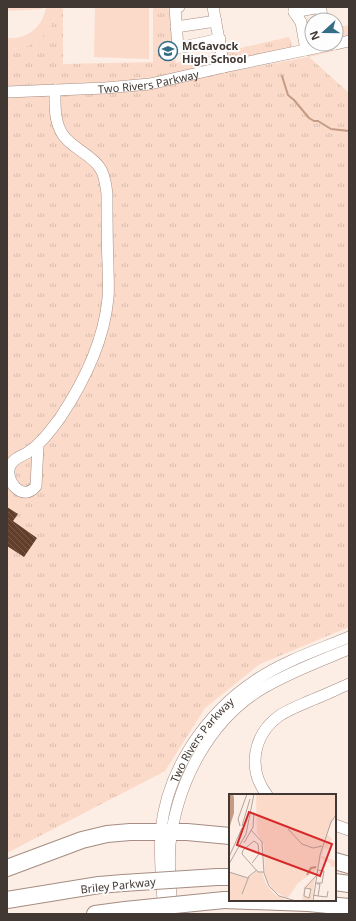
<svg xmlns="http://www.w3.org/2000/svg" width="356" height="921" viewBox="0 0 356 921" font-family="'Noto Sans',sans-serif">
<defs>
<pattern id="grass-tufts" width="24" height="20" patternUnits="userSpaceOnUse"><rect width="24" height="20" fill="#fbdac9"/><path d="M3 7l-1-3M5 7V3M7 7l1-3M15 17l-1-3M17 17v-4M19 17l1-3" fill="none" stroke="#d8bcad"/></pattern>
<pattern id="building-back-hatch" width="6" height="6" patternUnits="userSpaceOnUse"><rect width="6" height="6" fill="#623e2b"/><path d="M-1 5l2 2M0 0l6 6M5-1l2 2" fill="none" stroke="#765949"/></pattern>
</defs>
<rect width="100%" height="100%" fill="#fcede5"/>
<path fill="url(#grass-tufts)" d="M57 7H63V64L153 62V7H172V41L176 63 213 55 212 51 215 48 220 63 186 73 139 80 7 87V49C34 50 53 33 57 7Z
M349 25V37L336 40V28Z
M289 37 292 43 291 48 230 61 228 59 225 46 227 44 230 45 232 50Z
M349 45V47L309 57 349 93V627L260 664 205 708 165 771 7 853V89L185 80 308 57V55Z"/>
<path fill="#fbdac9" d="M7 7H42V9L7 11Z
M46 7H57C53 33 34 50 7 49V38C27 40 43 27 46 7Z
M95 7H149V59L94 57Z"/>
<g fill="none" stroke-linecap="round" stroke-linejoin="round">
<path stroke="#c59b85" stroke-width="2" d="M282 76 288 95 294 100 309 118 314 121H318L331 129 349 131"/>
</g>
<path fill="url(#building-back-hatch)" d="M7 507 18 514 13 521 37 538 24 557 7 546Z"/>
<g fill="none" stroke-linecap="round" stroke-linejoin="round">
<defs>
<g id="minor">
<path d="M179 7 175 8 178 48 220 39"/>
<path d="M213 7 224 67"/>
<path d="M294 7V12L301 22 306 50"/>
<path d="M320 7 323 20"/>
<path d="M294 12 320 7"/>
<path d="M176 27 216 21"/>
<path d="M336 44 349 41"/>
<path id="s1" d="M7 92 105 88 150 84 224 67 334 44"/>
<path d="M38 446 36 486C23 503 4 481 10 466 13 459 21 456 27 453 41 444 50 431 60 418 84 382 104 341 108 298 109 287 108 275 108 264 107 241 107 218 107 194 106 186 105 175 100 168 91 154 73 149 63 135 54 122 55 105 55 90"/>
<path d="M267 795C247 769 253 735 279 716 289 709 301 705 312 700 325 695 337 689 349 684"/>
<path d="M335 825 349 830"/>
<path id="s2" d="M164 913C162 886 159 859 161 832 166 771 206 713 256 680 284 661 318 650 349 637"/>
<path d="M172 914C171 891 168 867 170 844 177 783 209 720 263 688 290 672 320 661 349 649"/>
</g>
<path id="highway" d="M335 861 349 865
M7 868 82 840 107 834 130 832H187L230 836
M217 877H230
M335 882 349 884
M7 900 99 885 123 883
M224 900 308 903 349 907
M95 914 125 910"/>
</defs>
<use href="#minor" stroke="#a58d81" stroke-width="12"/>
<use href="#highway" stroke="#a58d81" stroke-width="18"/>
<use href="#minor" stroke="#fff" stroke-width="11"/>
<use href="#highway" stroke="#fff" stroke-width="16"/>
<defs>
<path id="highway-bridge" d="M123 883 217 877
M125 910 224 900"/>
</defs>
<use href="#highway-bridge" stroke="#a58d81" stroke-width="18" stroke-linecap="butt"/>
<use href="#highway-bridge" stroke="#fff" stroke-width="16"/>
</g>
<defs>
<symbol id="school-ring" viewBox="-11 -11 22 22"><circle r="9.5" fill="#fdfdfd" stroke="#346d86" stroke-width="1.5"/><path d="M0-5L7-2L0 1L-7-2ZM-4 1L0 2.5L4 1V4Q0 6-4 4Z" fill="#346d86"/></symbol>
</defs>
<g fill-rule="evenodd">
<use href="#school-ring" x="157" y="40" width="22" height="22"/>
</g>
<g text-anchor="middle" dominant-baseline="central" stroke-width="4" stroke-linejoin="round" paint-order="stroke">
<g font-size="11" font-weight="bold" fill="#423833" stroke="#fdfdfd" text-anchor="start">
<text x="182" y="45">McGavock<tspan x="182" dy="13">High School</tspan></text>
</g>
<g font-size="11" fill="#423833" stroke="#fdfdfd">
<text stroke="none"><textPath href="#s1" startOffset="142">Two Rivers Parkway</textPath></text>
<text stroke="none"><textPath href="#s2" startOffset="184">Two Rivers Parkway</textPath></text>
<text transform="translate(118 885) rotate(-6)">Briley Parkway</text>
</g>
</g>
<g transform="translate(229 794)">
<rect width="107" height="107" fill="#fcede5"/>
<path d="M27 0H107V20L98 40 103 45 99 53 103 56 95 54 93 62 106 67 107 72 101 73 102 70 92 64 87 81 76 93 75 102 80 104 83 97 77 94 86 84 83 107H73L75 93 87 81V76L69 89 58 105 43 95 36 81 35 51 28 39Z" fill="#fbdac9"/>
<path d="M28 77 33 78 37 90 44 99 58 107 0 106V78L19 84Z" fill="#fbdac9"/>
<path d="M0 0H4L5 4V19L0 35Z" fill="#c59b85"/>
<path fill="none" stroke="#c59b85" stroke-width="2" d="M78 81 82 74 87 73"/>
<path fill="none" stroke="#b2a59e" stroke-width="1" d="M11 32 9 25 18 0M13 32 21 5M22 36 33 48 35 79 40 92 50 102 67 107M62 38 59 35 73 50 84 54 93 52M15 49 24 33 25 18M0 63 13 34M23 69 30 60 29 50 25 47 14 56 13 60 29 78H35M0 70 17 40 25 0M0 78 19 84M86 89H93L95 77 88 76M76 94 82 95 80 104 75 102 76 94 87 82M13 100 20 82 28 76M84 101 89 102 91 90H88M89 102 98 103 99 97M84 107 91 61 102 28 107 21"/>
<path fill="#d62828" fill-opacity="0.15" stroke="#d62828" stroke-width="2" d="M20 18 103 50 91 82 8 51Z"/>
<rect width="107" height="107" fill="none" stroke="#423833" stroke-width="2"/>
</g>
<rect width="356" height="921" fill="none" stroke="#423833" stroke-width="16"/>
<g transform="translate(324 32) rotate(249)"><circle r="19" fill="#fdfdfd" stroke="#b2aeac"/>
<path d="M0-3L7 15L0 10L-7 15Z" fill="#346d86"/>
<text y="-6" font-size="11" font-weight="bold" text-anchor="middle" fill="#423833">N</text>
</g>
</svg>
